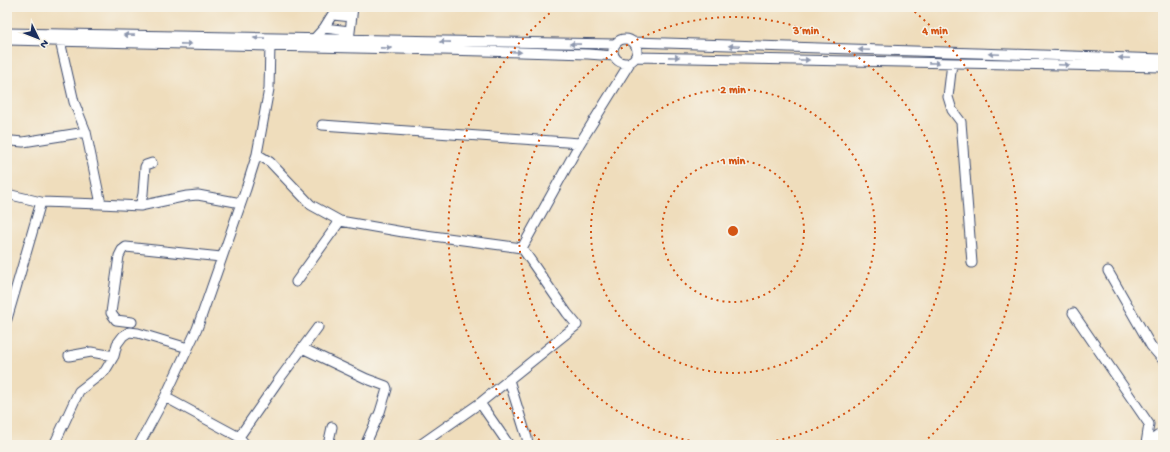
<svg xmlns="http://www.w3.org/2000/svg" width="1170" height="452" viewBox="0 0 1170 452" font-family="'Gochi Hand',sans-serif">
<rect width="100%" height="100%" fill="#f7f3e8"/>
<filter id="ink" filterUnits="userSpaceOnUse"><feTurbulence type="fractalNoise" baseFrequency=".025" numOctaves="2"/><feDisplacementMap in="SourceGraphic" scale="8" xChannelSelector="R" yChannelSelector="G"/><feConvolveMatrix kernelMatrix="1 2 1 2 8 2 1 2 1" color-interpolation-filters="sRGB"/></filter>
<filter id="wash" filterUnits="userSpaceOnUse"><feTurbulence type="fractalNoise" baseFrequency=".012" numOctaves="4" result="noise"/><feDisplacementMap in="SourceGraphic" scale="16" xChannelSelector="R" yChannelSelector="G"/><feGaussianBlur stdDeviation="0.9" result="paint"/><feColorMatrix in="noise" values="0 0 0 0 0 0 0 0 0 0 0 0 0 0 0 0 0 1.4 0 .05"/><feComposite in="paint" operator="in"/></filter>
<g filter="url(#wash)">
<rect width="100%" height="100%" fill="#efddbc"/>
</g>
<g filter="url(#ink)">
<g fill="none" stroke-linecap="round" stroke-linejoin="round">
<defs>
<path id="minor" d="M333 15 352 17
M324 28 350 31
M7 33 614 44
M613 51a12 12 0 1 1 24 0a12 12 0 1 1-24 0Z
M314 39 324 28 337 7
M7 40 484 51 588 54 614 56
M349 40 353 7
M60 41 74 102 86 132 101 204
M634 42 1163 59
M635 57 1163 67
M952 63 948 97 952 110 961 122 972 263
M322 125 580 143
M12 141 23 142 86 132
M257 154 270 162 311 205 340 221 403 232 522 248
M7 194 41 202 101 204 140 206 187 196 198 195 241 203
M140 206 143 194 145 167 146 165 152 163
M1108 271 1151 346 1163 360
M296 282 340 221
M1073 313 1149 424 1146 444
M7 319 41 202
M132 322 116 320 111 313 119 256 122 250 126 247 221 257
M302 348 367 379 386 386 387 389 380 412 367 441
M69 356 91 352 114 356
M509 380 527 438 528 445
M165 397 239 437 246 445
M239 437 278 381 318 327
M54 445 79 391 105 371 114 356 117 344 123 336 129 332 138 333 188 348
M139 445 165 397 197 329 246 189 257 154 269 89 270 45
M328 445 332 427
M420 445 480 403
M509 445 480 403 577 325 567 313 522 248 580 143 631 61
M1145 445 1163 432"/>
</defs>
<use href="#minor" stroke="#3b496c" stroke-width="11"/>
<use href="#minor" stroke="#fff" stroke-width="9"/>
</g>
<defs><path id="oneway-solid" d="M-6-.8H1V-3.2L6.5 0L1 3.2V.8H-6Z"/></defs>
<g fill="#8d97ae">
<use href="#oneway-solid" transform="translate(129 35) rotate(-179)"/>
<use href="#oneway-solid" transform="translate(259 38) rotate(-179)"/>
<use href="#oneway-solid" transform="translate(445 42) rotate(-179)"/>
<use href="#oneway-solid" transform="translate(186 44) rotate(1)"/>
<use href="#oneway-solid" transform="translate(575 44) rotate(-179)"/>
<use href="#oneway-solid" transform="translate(734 46) rotate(-178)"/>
<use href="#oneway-solid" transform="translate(386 48) rotate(1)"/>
<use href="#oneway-solid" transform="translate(864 50) rotate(-178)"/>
<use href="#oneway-solid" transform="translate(516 52) rotate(2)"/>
<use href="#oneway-solid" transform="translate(994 54) rotate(-178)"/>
<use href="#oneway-solid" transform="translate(674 57) rotate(1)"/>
<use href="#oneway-solid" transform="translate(1124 58) rotate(-178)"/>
<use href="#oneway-solid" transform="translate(804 60) rotate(1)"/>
<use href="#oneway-solid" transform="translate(934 63) rotate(1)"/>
<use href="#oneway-solid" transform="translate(1064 65) rotate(2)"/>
</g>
</g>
<g fill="none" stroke="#d45514" stroke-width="2" stroke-dasharray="2 4">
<circle cx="733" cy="231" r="71"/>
<circle cx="733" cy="231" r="142"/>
<path d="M731 445A214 214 0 1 1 735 445"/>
<path d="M544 444A285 285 0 0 1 556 8M910 8A285 285 0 0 1 922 444"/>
</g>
<circle cx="733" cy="231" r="6" fill="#d45514" stroke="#f7f3e8" stroke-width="2"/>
<g font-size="12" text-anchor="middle" font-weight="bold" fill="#d45514" stroke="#f7f3e8" stroke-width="3" stroke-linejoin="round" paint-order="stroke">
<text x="935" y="34">4 min</text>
<text x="806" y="34">3 min</text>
<text x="733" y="93">2 min</text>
<text x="733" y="164">1 min</text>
</g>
<rect width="1170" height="452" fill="none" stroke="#f7f3e8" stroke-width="24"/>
<g transform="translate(38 38) rotate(133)" stroke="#f7f3e8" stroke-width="3" paint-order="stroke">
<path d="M0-3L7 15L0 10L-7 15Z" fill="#1b2f5e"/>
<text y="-6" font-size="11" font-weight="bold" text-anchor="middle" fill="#1b2f5e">N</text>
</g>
</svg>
